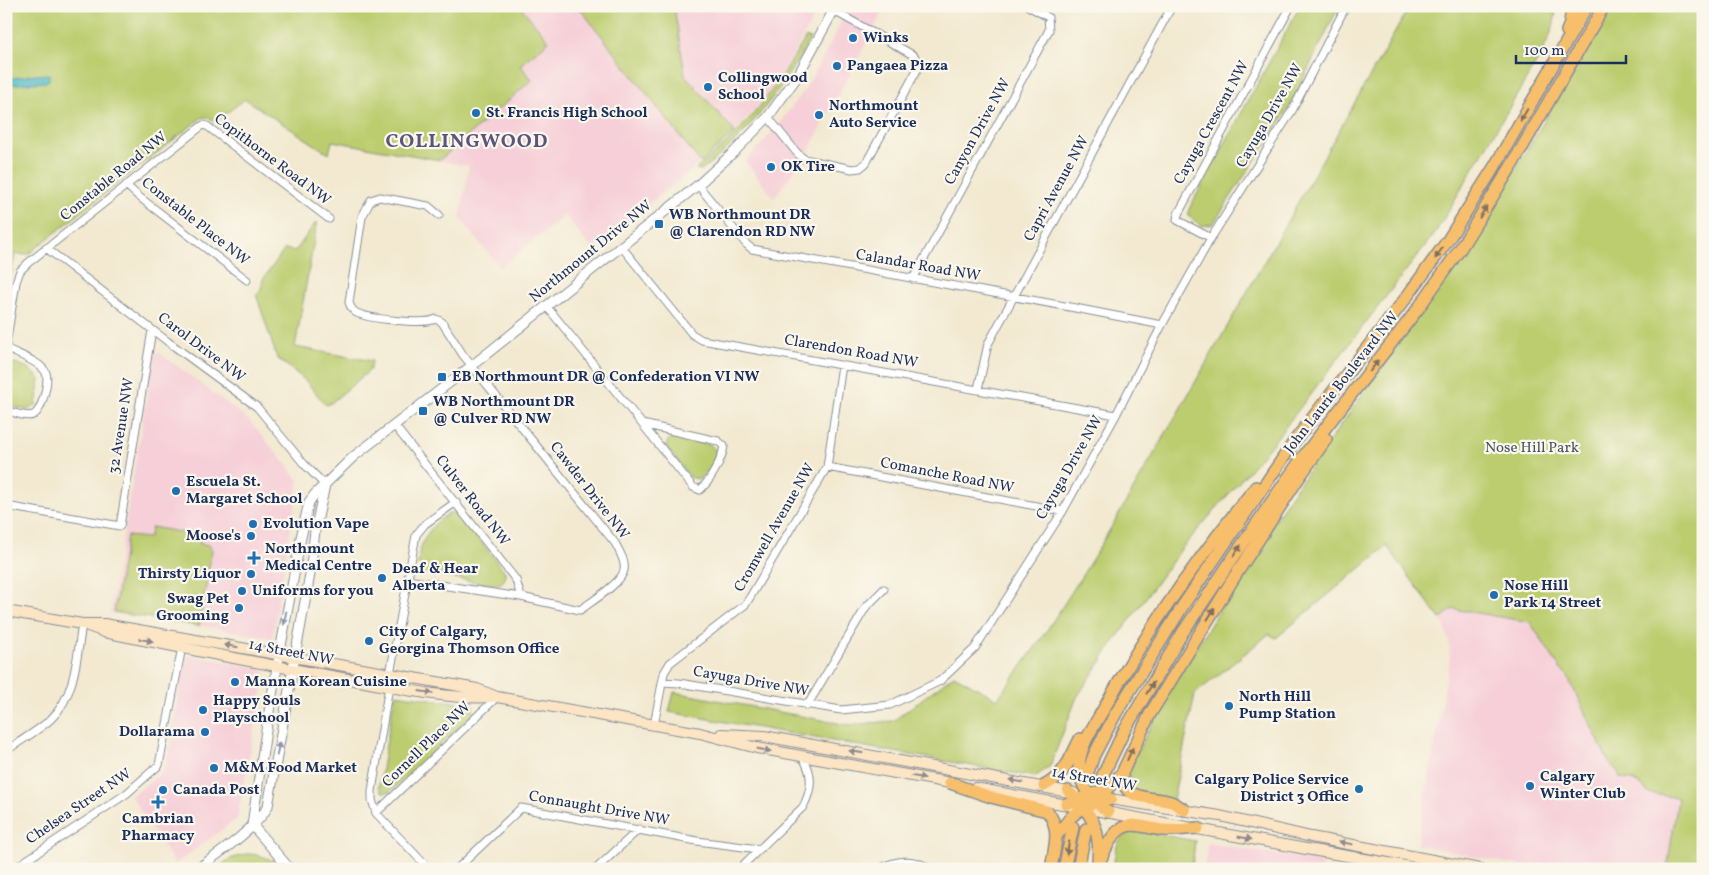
<svg xmlns="http://www.w3.org/2000/svg" width="1709" height="875" viewBox="0 0 1709 875" font-family="Vollkorn,serif">
<rect width="100%" height="100%" fill="#fbf7ec"/>
<filter id="ink" filterUnits="userSpaceOnUse"><feTurbulence type="fractalNoise" baseFrequency=".02" numOctaves="2"/><feDisplacementMap in="SourceGraphic" scale="10" xChannelSelector="R" yChannelSelector="G"/><feConvolveMatrix kernelMatrix="1 2 1 2 8 2 1 2 1" color-interpolation-filters="sRGB"/></filter>
<filter id="wash" filterUnits="userSpaceOnUse"><feTurbulence type="fractalNoise" baseFrequency=".0096" numOctaves="4" result="noise"/><feDisplacementMap in="SourceGraphic" scale="20" xChannelSelector="R" yChannelSelector="G"/><feGaussianBlur stdDeviation="1.12" result="paint"/><feColorMatrix in="noise" values="0 0 0 0 0 0 0 0 0 0 0 0 0 0 0 0 0 1.4 0 .05"/><feComposite in="paint" operator="in"/></filter>
<g filter="url(#wash)">
<rect width="100%" height="100%" fill="#f2e9d0"/>
<path fill="#f6cfd8" d="M352 6H810L814 9 815 15 793 56 768 94 735 132 704 160 592 249 565 215 500 268 460 218 469 166 331 141Z
M849 6H886L809 150 774 198 745 161 771 134 804 91 822 60Z
M158 352 248 419 299 480 272 638 198 625 110 613 154 356Z
M1453 609 1530 621 1561 670 1566 673 1608 761 1618 772 1620 778 1634 780 1643 786 1648 793 1679 798 1667 869H1538L1417 845 1450 658 1449 640 1445 627 1440 619Z
M194 656 262 668 266 673 265 676 237 819 175 864 131 796 162 772 166 766 184 663 187 657Z
M1208 843 1322 862 1321 869H1204Z"/>
<path fill="#bccd6f" stroke="#6c7e66" d="M6 6H520L549 41 520 65 532 80 440 160 332 141 329 154 245 99 215 122C211 118 207 116 201 118L27 255 15 254 6 302Z
M578 6H674L685 75 735 132 701 163Z
M1300 6H1339L1290 106 1213 224 1202 226 1188 216 1189 209Z
M1410 6H1556C1556 23 1550 36 1543 51L1435 233 1272 444 1182 548 1116 639 1077 697 1050 766 1035 777 669 712 674 692 848 725 893 721 954 675 997 699C1068 608 1123 507 1181 407 1258 274 1333 140 1410 6Z
M1609 6H1703V869H1667L1678 798 1648 793C1640 782 1633 780 1620 778L1618 772 1608 761 1566 673 1561 670 1530 622 1453 609 1440 619 1387 546 1276 638 1269 634 1195 694 1173 800 1134 791 1129 784 1127 777 1134 757 1178 677 1291 495 1479 231 1549 113Z
M806 37 810 39C782 89 748 135 702 170L696 169C744 132 776 89 806 37Z
M316 222 317 223 295 347 372 361 370 370 331 403 326 405 304 379 277 358 256 294 261 289 263 279 285 249 293 251 297 249Z
M14 363C22 364 35 373 40 379L36 405 28 410 6 405V380L9 367Z
M671 438 711 445C714 448 717 451 716 456 715 463 704 477 698 479L690 477 667 448V442Z
M454 512 460 515 505 572V579L501 583 494 585 426 573 419 567C415 546 434 518 454 512Z
M152 527 201 536 200 544 209 545 212 550 199 626 114 612 127 536 149 538Z
M395 694 473 705V714L390 792H382L379 786Z
M1132 832H1147L1195 841 1192 869H1113C1116 853 1114 837 1132 832Z
M246 854C260 854 272 858 281 869H215L230 859Z"/>
<path fill="#4ab8c3" stroke="#327490" d="M49 74V80L46 82 6 85V79L31 75Z"/>
</g>
<g filter="url(#ink)">
<g fill="none" stroke-linecap="round" stroke-linejoin="round">
<defs>
<path id="minor" d="M768 117 797 153 804 159 852 169 860 168 866 163 917 70 918 61 913 55 834 11
M126 185 138 196 247 280
M698 185 746 244 752 249 1070 307 1162 325
M1211 238 1177 220 1178 214 1291 6
M621 246 692 334 702 340 1116 415
M46 248 167 341 257 407 304 464 325 485
M913 279 1049 30 1048 17 1028 6
M546 306 553 314 693 487 700 490C711 480 722 460 724 446L718 441 642 424
M6 345 16 282 20 271 28 263 203 125 207 126 329 219
M6 348C16 354 42 362 46 373 49 381 42 412 33 415 26 418 13 412 6 410
M978 389 988 344 1172 6
M394 425 516 580 521 597
M827 467 1063 511
M6 506 120 526 152 330
M407 580 521 597 580 610C591 602 622 583 624 570 626 561 619 551 615 543L463 355 442 322 436 319C425 325 366 319 355 312 351 309 350 306 349 302L362 217 371 200 380 197 428 206 439 215
M390 674 416 535 425 524 456 502
M662 682 679 683 841 710 890 705 940 681 975 648 1063 511 1116 415 1162 325 1211 238 1293 109 1346 6
M389 686 372 791V800L376 813 429 869
M807 706 866 607 884 589
M654 725 664 673 670 663 746 604 827 467 842 365
M6 751C21 740 38 731 51 719 76 695 77 655 82 624
M376 813 497 697
M13 869 126 794 159 765 182 647
M457 869 521 808 697 841 759 849
M596 869 639 829
M739 869 803 807C812 790 814 773 802 757
M879 869C896 860 914 858 930 869"/>
<path id="tertiary" d="M197 869C217 855 258 827 268 806L310 574 315 531 325 485
M290 869 252 825 268 717 300 542 309 502 315 494 353 457 479 360 698 185 735 151 768 117 797 77 836 6"/>
<path id="secondary" d="M6 611 82 624H104L477 689 497 697 700 733 757 748 956 784
M88 626 104 632C187 649 270 666 354 680 397 688 451 700 493 697
M721 734 764 736 1074 793
M975 788 1306 849 1423 869
M1103 798 1220 816 1311 837 1480 869"/>
<path id="primary" d="M1567 31 1570 24 1572 6
M1087 775 1094 755 1116 713 1184 604 1296 439 1406 298 1448 240 1495 166 1587 6
M1102 777 1124 731 1183 632 1241 546 1302 458 1417 310 1460 249 1512 165 1604 6
M950 783 991 797 1047 811C1062 829 1054 848 1051 869
M1044 786C1065 775 1070 759 1080 739
M1068 791C1091 812 1101 828 1098 860
M1066 804 1107 789 1122 773
M1185 810C1180 807 1176 804 1171 802 1151 796 1122 802 1122 773L1150 714 1235 576 1298 479 1326 439
M1108 812C1094 802 1078 785 1079 766 1080 744 1096 723 1106 705 1149 627 1200 555 1256 487
M1057 835 1071 817 1083 807 1111 799
M1097 868C1104 853 1112 826 1132 825 1142 825 1153 829 1163 830 1174 831 1186 829 1198 828
M1064 869 1073 827
M1078 869 1086 829"/>
</defs>
<use href="#minor" stroke="#868c97" stroke-width="9"/>
<use href="#tertiary" stroke="#868c97" stroke-width="11"/>
<use href="#secondary" stroke="#868c97" stroke-width="12"/>
<use href="#primary" stroke="#868c97" stroke-width="14"/>
<use href="#minor" stroke="#fff" stroke-width="7"/>
<use href="#tertiary" stroke="#fff" stroke-width="9"/>
<use href="#secondary" stroke="#fce5c4" stroke-width="10"/>
<use href="#primary" stroke="#f7bf6c" stroke-width="11"/>
</g>
<defs><path id="oneway-solid" d="M-6-.8H1V-3.2L6.5 0L1 3.2V.8H-6Z" transform="scale(1.25)"/></defs>
<g fill="#7e7064">
<use href="#oneway-solid" transform="translate(1524 115) rotate(120)"/>
<use href="#oneway-solid" transform="translate(1483 212) rotate(-58)"/>
<use href="#oneway-solid" transform="translate(1439 253) rotate(124)"/>
<use href="#oneway-solid" transform="translate(1374 366) rotate(-52)"/>
<use href="#oneway-solid" transform="translate(1237 551) rotate(-56)"/>
<use href="#oneway-solid" transform="translate(1211 614) rotate(-58)"/>
<use href="#oneway-solid" transform="translate(1150 688) rotate(-58)"/>
<use href="#oneway-solid" transform="translate(1130 754) rotate(-66)"/>
<use href="#oneway-solid" transform="translate(1068 848) rotate(101)"/>
</g>
<g fill="#8d97ae">
<use href="#oneway-solid" transform="translate(285 618) rotate(101)"/>
<use href="#oneway-solid" transform="translate(278 749) rotate(-80)"/>
</g>
<g fill="#8c8a91">
<use href="#oneway-solid" transform="translate(146 640) rotate(10)"/>
<use href="#oneway-solid" transform="translate(231 646) rotate(-170)"/>
<use href="#oneway-solid" transform="translate(426 692) rotate(8)"/>
<use href="#oneway-solid" transform="translate(764 750) rotate(11)"/>
<use href="#oneway-solid" transform="translate(856 752) rotate(-170)"/>
<use href="#oneway-solid" transform="translate(918 777) rotate(10)"/>
<use href="#oneway-solid" transform="translate(1016 781) rotate(-169)"/>
<use href="#oneway-solid" transform="translate(1245 838) rotate(12)"/>
<use href="#oneway-solid" transform="translate(1346 843) rotate(-169)"/>
</g>
</g>
<g fill="#1f6fb2" stroke="#fbf7ec" stroke-width="2">
<circle cx="853" cy="38" r="5"/>
<circle cx="837" cy="66" r="5"/>
<circle cx="708" cy="87" r="5"/>
<circle cx="476" cy="113" r="5"/>
<circle cx="819" cy="115" r="5"/>
<circle cx="771" cy="167" r="5"/>
<rect x="654" y="219" width="10" height="10" rx="2.5"/>
<rect x="437" y="372" width="10" height="10" rx="2.5"/>
<rect x="418" y="406" width="10" height="10" rx="2.5"/>
<circle cx="176" cy="491" r="5"/>
<circle cx="253" cy="524" r="5"/>
<circle cx="251" cy="536" r="5"/>
<path d="M251.5 550.5h5v5h5v5h-5v5h-5v-5h-5v-5h5z"/>
<circle cx="251" cy="574" r="5"/>
<circle cx="382" cy="578" r="5"/>
<circle cx="242" cy="591" r="5"/>
<circle cx="1494" cy="595" r="5"/>
<circle cx="239" cy="608" r="5"/>
<circle cx="369" cy="641" r="5"/>
<circle cx="235" cy="682" r="5"/>
<circle cx="1229" cy="706" r="5"/>
<circle cx="203" cy="710" r="5"/>
<circle cx="205" cy="732" r="5"/>
<circle cx="214" cy="768" r="5"/>
<circle cx="1530" cy="786" r="5"/>
<circle cx="1359" cy="789" r="5"/>
<circle cx="163" cy="790" r="5"/>
<path d="M155.5 794.5h5v5h5v5h-5v5h-5v-5h-5v-5h5z"/>
</g>
<g text-anchor="middle" dominant-baseline="central" stroke-width="4.5" stroke-linejoin="round" paint-order="stroke">
<g font-size="15" font-weight="bold" fill="#1b2f5e" stroke="#fbf7ec" text-anchor="start">
<text x="863" y="38">Winks</text>
<text x="847" y="66">Pangaea Pizza</text>
<text x="718" y="78">Collingwood<tspan x="718" dy="17">School</tspan></text>
<text x="829" y="106">Northmount<tspan x="829" dy="17">Auto Service</tspan></text>
<text x="486" y="113">St. Francis High School</text>
<text x="781" y="167">OK Tire</text>
<text x="669" y="215">WB Northmount DR<tspan x="669" dy="17">@ Clarendon RD NW</tspan></text>
<text x="452" y="377">EB Northmount DR @ Confederation VI NW</text>
<text x="433" y="402">WB Northmount DR<tspan x="433" dy="17">@ Culver RD NW</tspan></text>
<text x="186" y="482">Escuela St.<tspan x="186" dy="17">Margaret School</tspan></text>
<text x="263" y="524">Evolution Vape</text>
<text x="241" y="536" text-anchor="end">Moose's</text>
<text x="265" y="549">Northmount<tspan x="265" dy="17">Medical Centre</tspan></text>
<text x="392" y="569">Deaf &amp; Hear<tspan x="392" dy="17">Alberta</tspan></text>
<text x="241" y="574" text-anchor="end">Thirsty Liquor</text>
<text x="1504" y="586">Nose Hill<tspan x="1504" dy="17">Park 14 Street</tspan></text>
<text x="252" y="591">Uniforms for you</text>
<text x="229" y="599" text-anchor="end">Swag Pet<tspan x="229" dy="17">Grooming</tspan></text>
<text x="379" y="632">City of Calgary,<tspan x="379" dy="17">Georgina Thomson Office</tspan></text>
<text x="245" y="682">Manna Korean Cuisine</text>
<text x="1239" y="697">North Hill<tspan x="1239" dy="17">Pump Station</tspan></text>
<text x="213" y="701">Happy Souls<tspan x="213" dy="17">Playschool</tspan></text>
<text x="195" y="732" text-anchor="end">Dollarama</text>
<text x="224" y="768">M&amp;M Food Market</text>
<text x="1540" y="777">Calgary<tspan x="1540" dy="17">Winter Club</tspan></text>
<text x="1349" y="780" text-anchor="end">Calgary Police Service<tspan x="1349" dy="17">District 3 Office</tspan></text>
<text x="173" y="790">Canada Post</text>
<text x="158" y="819" text-anchor="middle">Cambrian<tspan x="158" dy="17">Pharmacy</tspan></text>
</g>
<g font-size="15" fill="#1b2f5e" stroke="#fbf7ec">
<text transform="translate(1270 116) rotate(-60)">Cayuga Drive NW</text>
<text transform="translate(1212 123) rotate(-61)">Cayuga Crescent NW</text>
<text transform="translate(978 132) rotate(-61)">Canyon Drive NW</text>
<text transform="translate(272 160) rotate(37)">Copithorne Road NW</text>
<text transform="translate(114 177) rotate(-39)">Constable Road NW</text>
<text transform="translate(1057 189) rotate(-61)">Capri Avenue NW</text>
<text transform="translate(195 222) rotate(38)">Constable Place NW</text>
<text transform="translate(591 252) rotate(-39)">Northmount Drive NW</text>
<text transform="translate(918 266) rotate(10)">Calandar Road NW</text>
<text transform="translate(201 348) rotate(37)">Carol Drive NW</text>
<text transform="translate(851 352) rotate(10)">Clarendon Road NW</text>
<text transform="translate(1342 383) rotate(-52)">John Laurie Boulevard NW</text>
<text transform="translate(122 426) rotate(-81)">32 Avenue NW</text>
<text transform="translate(1070 468) rotate(-60)">Cayuga Drive NW</text>
<text transform="translate(947 476) rotate(11)">Comanche Road NW</text>
<text transform="translate(589 491) rotate(52)">Cawder Drive NW</text>
<text transform="translate(472 501) rotate(52)">Culver Road NW</text>
<text transform="translate(775 528) rotate(-60)">Cromwell Avenue NW</text>
<text transform="translate(291 653) rotate(11)">14 Street NW</text>
<text transform="translate(751 682) rotate(10)">Cayuga Drive NW</text>
<text transform="translate(427 745) rotate(-44)">Cornell Place NW</text>
<text transform="translate(1094 780) rotate(10)">14 Street NW</text>
<text transform="translate(79 807) rotate(-34)">Chelsea Street NW</text>
<text transform="translate(599 809) rotate(10)">Connaught Drive NW</text>
</g>
<g font-size="15" fill="#435662" stroke="#fbf7ec">
<text x="1532" y="448">Nose Hill Park</text>
</g>
<g font-size="20" font-weight="bold" letter-spacing="1" fill="#5a547f" stroke="#fbf7ec">
<text x="467" y="142">COLLINGWOOD</text>
</g>
</g>
<rect width="1709" height="875" fill="none" stroke="#fbf7ec" stroke-width="25"/>
<path d="M1516 55v8h110v-8" fill="none" stroke="#1b2f5e" stroke-width="2.5"/>
<text x="1524" y="55" font-size="15" fill="#1b2f5e" stroke="#fbf7ec" stroke-width="4" paint-order="stroke">100 m</text>
</svg>
